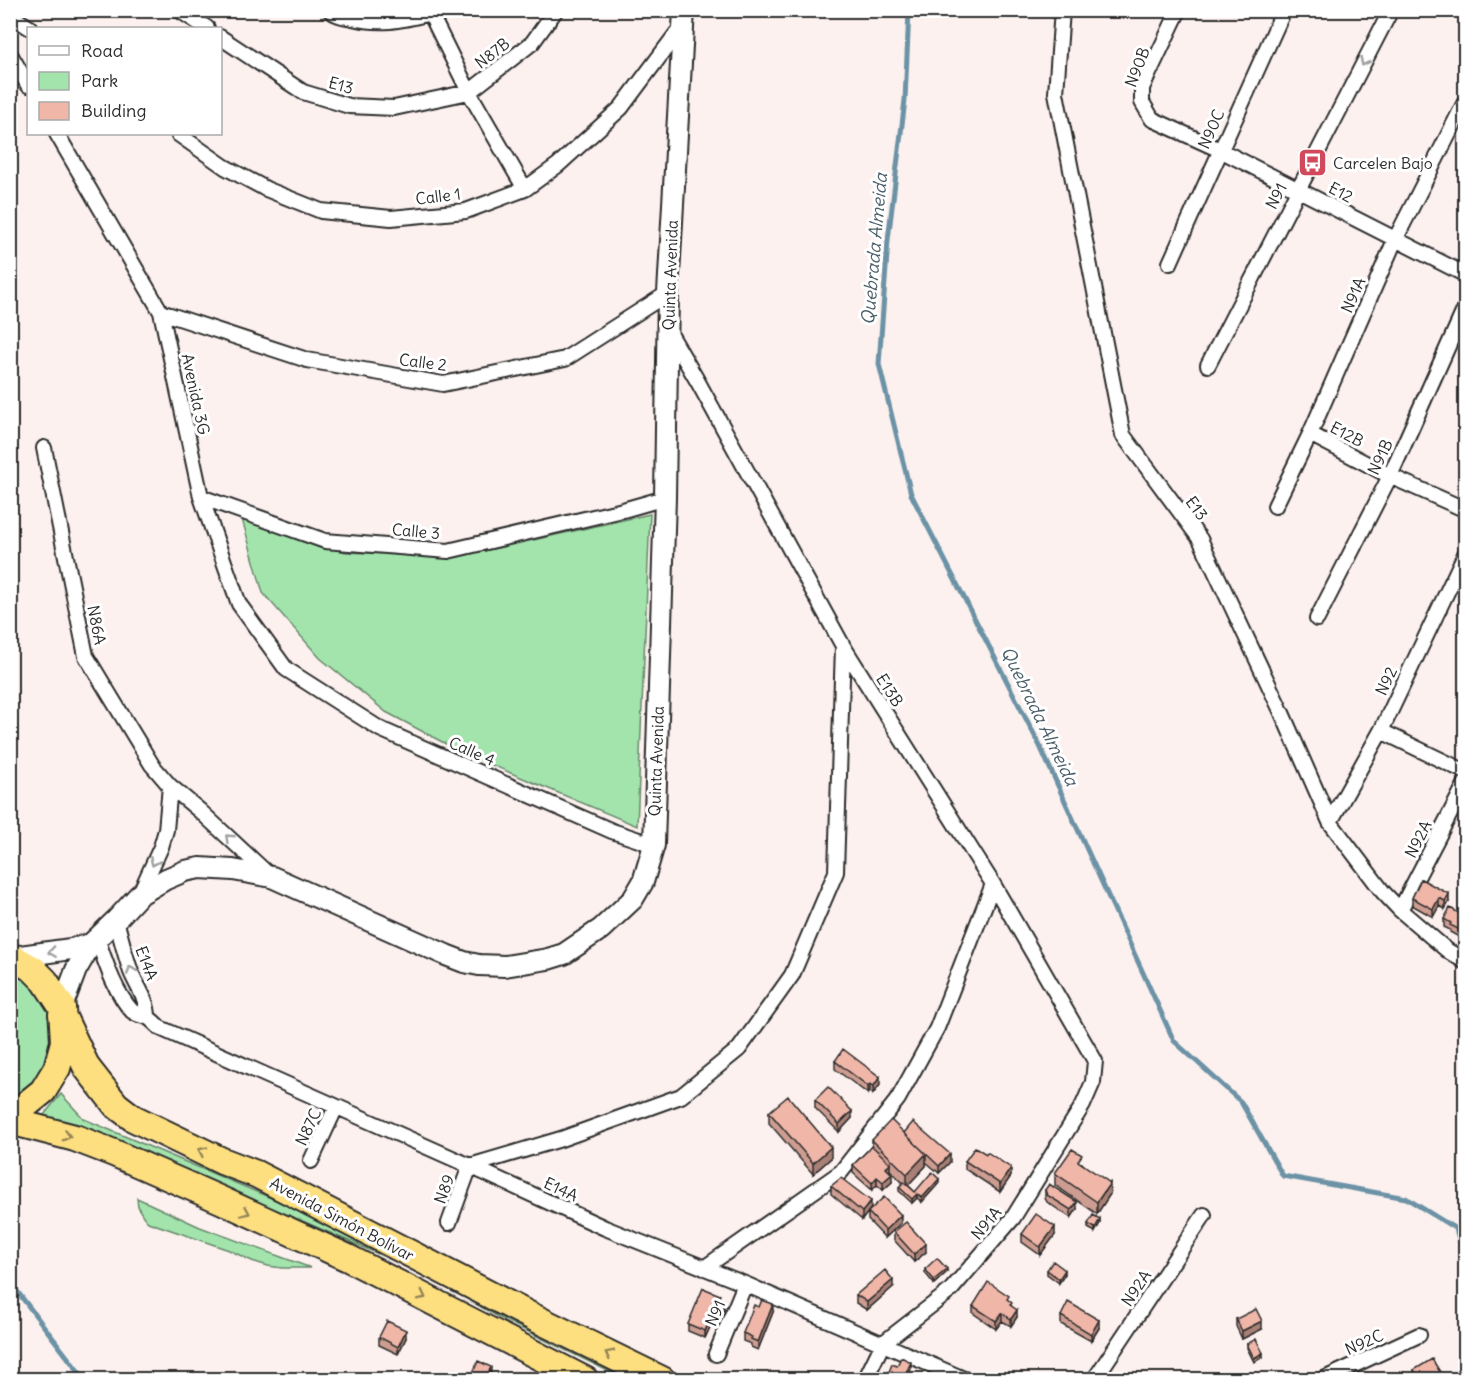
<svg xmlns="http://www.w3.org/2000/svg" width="1476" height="1390" viewBox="0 0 1476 1390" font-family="Delius,sans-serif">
<rect width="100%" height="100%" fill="#fcf1ee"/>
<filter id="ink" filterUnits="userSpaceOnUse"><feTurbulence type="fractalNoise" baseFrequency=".0167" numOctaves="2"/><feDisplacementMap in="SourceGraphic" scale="12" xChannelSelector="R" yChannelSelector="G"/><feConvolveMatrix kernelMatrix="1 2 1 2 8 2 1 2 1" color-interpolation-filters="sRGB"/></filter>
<g filter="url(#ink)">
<path fill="#a3e4ad" stroke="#67886c" stroke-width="1.5" d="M650 514 637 826 461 752 386 712 320 658 263 593 242 519 345 552 457 557Z
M11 970 25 977 42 996 53 1019 55 1045 49 1068 11 1106Z
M61 1094 84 1119 309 1214 649 1379H624L500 1318 471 1301 408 1267 305 1222 217 1186 34 1127Z
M137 1198 200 1227 311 1268H282L268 1266 252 1261 229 1250 148 1222C141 1215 137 1208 137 1198Z"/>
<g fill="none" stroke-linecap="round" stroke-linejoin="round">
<path stroke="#6c92a6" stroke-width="5" d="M909 10 905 100 888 240 879 364 911 494 1039 744 1174 1041 1241 1102 1283 1176 1406 1198 1456 1229 1466 1262
M10 1282 85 1380"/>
<defs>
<path id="street" d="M179 10 207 28
M330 10C336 15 342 16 348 17 381 25 399 21 430 13L433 10
M1062 10 1056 93 1123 435 1200 539 1282 713 1330 822 1383 892 1400 910 1448 951 1466 962
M1179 10 1142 88V102L1152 119 1220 150 1466 275
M430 13 469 92 525 189
M10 15 30 28
M220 37 303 92 349 106 394 108 469 92 532 43 556 10
M10 54 28 85
M57 134 161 312 201 497 239 604 286 669 380 729 612 831 654 845
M178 134 225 167 266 189 321 211 391 218 466 211 525 189 558 165 621 108 683 25
M1170 263 1284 10
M161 312 307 360 443 384 565 359 668 293
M669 332 698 382 843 646 993 884 1095 1061 1093 1082 1083 1105 1013 1218 950 1291 883 1343 865 1380
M1208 365 1391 10
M1310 434 1390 476 1466 510
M44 448 86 656 152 765 170 786 200 811 270 876
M201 497 325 541 448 551 623 510 665 498
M1275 506 1310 434 1395 240 1466 100
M1317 619 1390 476 1466 306
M1381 731 1466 772
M1330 822 1381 731 1466 552
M139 895 161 847 166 830 170 786
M1400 910 1466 783
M116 920C121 938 125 955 131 972 137 987 148 1000 148 1017
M97 938C105 961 115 993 132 1011 138 1016 144 1015 149 1018 153 1021 157 1025 160 1028L470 1166 605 1228 745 1284 966 1380
M311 1161 336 1107
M449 1223 470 1166 561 1139 681 1096 739 1049 792 975 836 872 843 646
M704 1268 841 1172 898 1099 937 1028 993 884
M716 1354 745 1284
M1094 1380 1204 1215
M1322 1380 1419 1335"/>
<path id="secondary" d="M13 957 71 949 91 944
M62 1007 76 970 91 944 116 920 139 895 166 879 185 871 200 868 233 870 272 877 446 955 464 962 479 965 505 966 548 959 564 954 601 929 633 899 643 882 654 845 665 498 668 293 684 10"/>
<path id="highway" d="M10 956 33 969 45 981 62 1007 64 1042 57 1068 43 1091 22 1108 10 1112
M62 1015 87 1068 116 1105 133 1118 222 1161 256 1174 531 1316 662 1380
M10 1121 75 1138 114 1153 221 1200 348 1258 585 1380"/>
</defs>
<use href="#street" stroke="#2b2b2b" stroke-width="18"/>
<use href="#secondary" stroke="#2b2b2b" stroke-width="24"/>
<use href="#highway" stroke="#2b2b2b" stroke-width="30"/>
<use href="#street" stroke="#fff" stroke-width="14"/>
<use href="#secondary" stroke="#fff" stroke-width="20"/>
<use href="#highway" stroke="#fddf80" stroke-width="26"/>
</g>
<path fill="#ce9d91" stroke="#2b2b2b" stroke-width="1.5" d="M1421 879 1449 902 1445 909 1439 906 1433 917 1412 905V898Z
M1466 917V941L1450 932V930L1444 927V919Z
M835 1061 880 1085 873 1094 870 1092 868 1094 835 1069Z
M815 1100 852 1118 839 1132 815 1108Z
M769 1112 831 1158 813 1174 769 1123Z
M904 1133 950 1162 939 1173 926 1162V1166L908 1185 915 1192 939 1183 922 1202 917 1198 912 1203 899 1191V1187L903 1183 890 1170 889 1172 892 1182 883 1190 877 1185 872 1190 853 1173V1165L872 1146V1140Z
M965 1161 1011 1176 1000 1192 965 1169Z
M1082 1163 1110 1194 1097 1214 1055 1185V1173Z
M831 1186 871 1208 862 1220 831 1194Z
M1045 1190 1077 1209 1071 1218 1047 1202 1045 1198Z
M868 1212 901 1223 885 1238 868 1220Z
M1100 1223 1095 1232 1088 1228V1224Z
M894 1232 926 1252 914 1262 894 1240Z
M1022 1234 1055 1235 1040 1255 1022 1242Z
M925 1269 947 1272 934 1284 925 1273Z
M1047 1270 1065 1274 1059 1283 1047 1274Z
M893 1287 867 1310 856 1303V1295Z
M720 1300 724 1309 720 1318 715 1316 705 1338 688 1331V1324Z
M1009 1301 1017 1317 1011 1326 1002 1321 996 1329 973 1313V1306Z
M773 1312 758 1350 751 1347V1344L743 1341V1333Z
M1061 1316 1099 1328 1091 1341 1061 1324Z
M1236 1319 1262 1329 1242 1339 1236 1326Z
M379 1337 406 1338 398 1354 379 1345Z
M1247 1344 1263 1357 1254 1362 1247 1348Z
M1414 1370 1445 1380H1415L1414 1378Z"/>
<path fill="#a88076" stroke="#2b2b2b" stroke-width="1.5" d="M1449 894V902L1445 909V901Z
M1439 898V906L1433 917V909Z
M880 1077V1085L873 1094V1087Z
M870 1084V1092L868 1094V1086Z
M852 1111V1118L839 1132V1124Z
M831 1147V1158L813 1174V1163Z
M926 1154V1166L907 1186V1174Z
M950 1154V1162L939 1173V1166Z
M890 1163V1171L886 1176V1168Z
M1011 1168V1176L1000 1192V1184Z
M892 1174V1182L883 1190V1182Z
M877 1177V1185L872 1190V1183Z
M939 1179V1183L922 1202V1198Z
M1110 1183V1194L1097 1214V1202Z
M917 1194V1198L912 1203V1199Z
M871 1201V1208L862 1220V1212Z
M1077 1202V1209L1071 1218V1210Z
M901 1215V1223L885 1238V1230Z
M1100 1219V1223L1095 1232V1228Z
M1055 1227V1235L1040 1255V1247Z
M926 1244V1252L914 1262V1254Z
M947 1269V1272L934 1284V1280Z
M1065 1270V1274L1059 1283V1279Z
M893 1280V1287L867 1310V1302Z
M724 1302V1309L720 1318V1311Z
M773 1304V1312L758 1350V1342Z
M715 1308V1316L705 1338V1331Z
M1017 1310V1317L1011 1326V1319Z
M1002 1313V1321L996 1329V1321Z
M1099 1320V1328L1091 1341V1334Z
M1262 1321V1329L1242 1339V1331Z
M406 1330V1338L398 1354V1347Z
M1263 1353V1357L1254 1362V1358Z
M911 1362V1369L907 1380H903Z
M491 1367V1374L489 1380H485Z"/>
<path fill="#f0b7a9" stroke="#2b2b2b" stroke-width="1.5" d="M1421 879 1449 894 1445 901 1439 898 1433 909 1412 898Z
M1450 908 1466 917V933L1450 925 1451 923 1444 919Z
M843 1049 880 1077 873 1087 870 1084 868 1086 835 1061Z
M828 1087 852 1111 839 1124 815 1100Z
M788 1096 831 1147 813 1163 769 1112Z
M891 1120 926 1154 907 1174 872 1140Z
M913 1122 950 1154 939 1166 904 1133Z
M872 1146 890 1163 886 1168 892 1174 883 1182 877 1177 872 1183 853 1165Z
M975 1147 986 1154 987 1152 1011 1168 1000 1184 965 1161Z
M1072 1149 1082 1155 1078 1161 1110 1183 1097 1202 1055 1173Z
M932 1172 939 1179 922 1198 917 1194 912 1199 899 1187 904 1182 915 1192Z
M841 1178 871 1201 862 1212 831 1186Z
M1049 1184 1077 1202 1071 1210 1047 1195 1045 1190Z
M884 1197 901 1215 885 1230 868 1212Z
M1036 1214 1055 1227 1040 1247 1022 1234Z
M1093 1215 1100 1219 1095 1228 1088 1224Z
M906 1222 926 1244 914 1254 894 1232Z
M937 1258 947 1269 934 1280 925 1269Z
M1053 1261 1065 1270 1059 1279 1047 1270Z
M885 1270 893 1280 867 1302 856 1295Z
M988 1282 1009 1296 1007 1299 1012 1303 1010 1305 1017 1310 1011 1319 1002 1313 996 1321 973 1306Z
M703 1288 720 1295 718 1299 724 1302 720 1311 715 1308 705 1331 688 1324Z
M762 1300 773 1304 758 1342 751 1339 752 1337 743 1333 754 1305 759 1307Z
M1068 1302 1099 1320 1091 1334 1061 1316Z
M1256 1309 1262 1321 1242 1331 1236 1319Z
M387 1321 406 1330 398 1347 379 1337Z
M1256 1339 1263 1353 1254 1358 1247 1344Z
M901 1357 911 1362 903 1380H886L892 1364 897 1366Z
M1432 1359 1445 1380H1420L1414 1370Z
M478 1361 491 1367 485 1380H470Z"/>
<defs><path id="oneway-chevron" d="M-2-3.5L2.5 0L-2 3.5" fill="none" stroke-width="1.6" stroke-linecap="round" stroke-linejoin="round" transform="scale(1.5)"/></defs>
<g stroke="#a0a0a0">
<use href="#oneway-chevron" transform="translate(1364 62) rotate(117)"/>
<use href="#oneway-chevron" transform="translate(229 838) rotate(-137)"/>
<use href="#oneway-chevron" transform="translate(154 862) rotate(114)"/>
<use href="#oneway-chevron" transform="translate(52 952) rotate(172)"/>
<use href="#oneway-chevron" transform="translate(131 970) rotate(-111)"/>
</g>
<g stroke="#948556">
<use href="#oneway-chevron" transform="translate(67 1136) rotate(15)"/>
<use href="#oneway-chevron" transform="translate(202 1151) rotate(-155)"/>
<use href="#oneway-chevron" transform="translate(246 1212) rotate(24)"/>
<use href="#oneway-chevron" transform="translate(422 1296) rotate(27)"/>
<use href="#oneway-chevron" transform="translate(609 1354) rotate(-154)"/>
</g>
</g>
<defs>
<symbol id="bus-square" viewBox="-11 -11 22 22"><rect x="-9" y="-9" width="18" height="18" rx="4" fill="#d1495b" stroke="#fff"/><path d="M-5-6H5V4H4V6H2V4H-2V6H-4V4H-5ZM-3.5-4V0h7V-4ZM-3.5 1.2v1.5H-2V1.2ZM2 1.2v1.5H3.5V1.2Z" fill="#fff"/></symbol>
</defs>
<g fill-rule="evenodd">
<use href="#bus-square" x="1296" y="146" width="33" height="33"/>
</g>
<g text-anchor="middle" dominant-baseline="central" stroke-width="6" stroke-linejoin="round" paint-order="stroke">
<g font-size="16" fill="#2b2b2b" stroke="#fff">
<text transform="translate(492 53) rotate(-38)">N87B</text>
<text transform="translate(1137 67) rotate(-69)">N90B</text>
<text transform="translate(341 85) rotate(15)">E13</text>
<text transform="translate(1211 129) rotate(-66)">N90C</text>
<text transform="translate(1341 192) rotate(28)">E12</text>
<text transform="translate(438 196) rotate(-7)">Calle 1</text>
<text transform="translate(1276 196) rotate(-63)">N91</text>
<text transform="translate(670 275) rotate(-88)">Quinta Avenida</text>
<text transform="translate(1353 295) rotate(-66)">N91A</text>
<text transform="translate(423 362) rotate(7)">Calle 2</text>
<text transform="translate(196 394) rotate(78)">Avenida 3G</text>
<text transform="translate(1347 434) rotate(28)">E12B</text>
<text transform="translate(1380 457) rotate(-65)">N91B</text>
<text transform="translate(1197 508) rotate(54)">E13</text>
<text transform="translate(416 531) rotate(5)">Calle 3</text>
<text transform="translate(97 625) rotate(79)">N86A</text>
<text transform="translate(1386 681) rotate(-65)">N92</text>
<text transform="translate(890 690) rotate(58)">E13B</text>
<text transform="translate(472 751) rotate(24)">Calle 4</text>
<text transform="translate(656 761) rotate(-88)">Quinta Avenida</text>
<text transform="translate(1418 839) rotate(-63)">N92A</text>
<text transform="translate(147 963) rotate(69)">E14A</text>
<text transform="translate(308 1127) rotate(-65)">N87C</text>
<text transform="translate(444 1189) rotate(-70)">N89</text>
<text transform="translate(561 1189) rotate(25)">E14A</text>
<text transform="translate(342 1219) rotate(28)">Avenida Simón Bolívar</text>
<text transform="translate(986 1223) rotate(-50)">N91A</text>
<text transform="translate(1136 1288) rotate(-56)">N92A</text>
<text transform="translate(715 1313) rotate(-67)">N91</text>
<text transform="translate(1364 1342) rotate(-24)">N92C</text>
</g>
<g font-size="16" fill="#2b2b2b" stroke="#fff" text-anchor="start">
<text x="1333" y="163">Carcelen Bajo</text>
</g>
<g font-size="18" font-style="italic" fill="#4b5e68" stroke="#fff">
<text transform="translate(874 249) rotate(-85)">Quebrada Almeida</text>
<text transform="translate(1040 716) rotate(64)">Quebrada Almeida</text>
</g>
</g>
<rect width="1476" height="1390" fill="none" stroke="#fff" stroke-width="36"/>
<rect x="18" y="18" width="1440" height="1354" fill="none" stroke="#2b2b2b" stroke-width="2" filter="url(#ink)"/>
<rect x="27" y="27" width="195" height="108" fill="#ffffff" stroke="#aaaaaa" stroke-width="1.5"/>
<rect x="39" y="46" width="30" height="9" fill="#ffffff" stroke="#aaaaaa" stroke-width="1.5"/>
<text x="81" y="57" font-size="18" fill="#2b2b2b">Road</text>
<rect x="39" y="72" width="30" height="18" fill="#a3e4ad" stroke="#aaaaaa" stroke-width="1.5"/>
<text x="81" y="87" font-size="18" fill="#2b2b2b">Park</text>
<rect x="39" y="102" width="30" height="18" fill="#f0b7a9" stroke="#aaaaaa" stroke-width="1.5"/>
<text x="81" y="117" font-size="18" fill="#2b2b2b">Building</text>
</svg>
